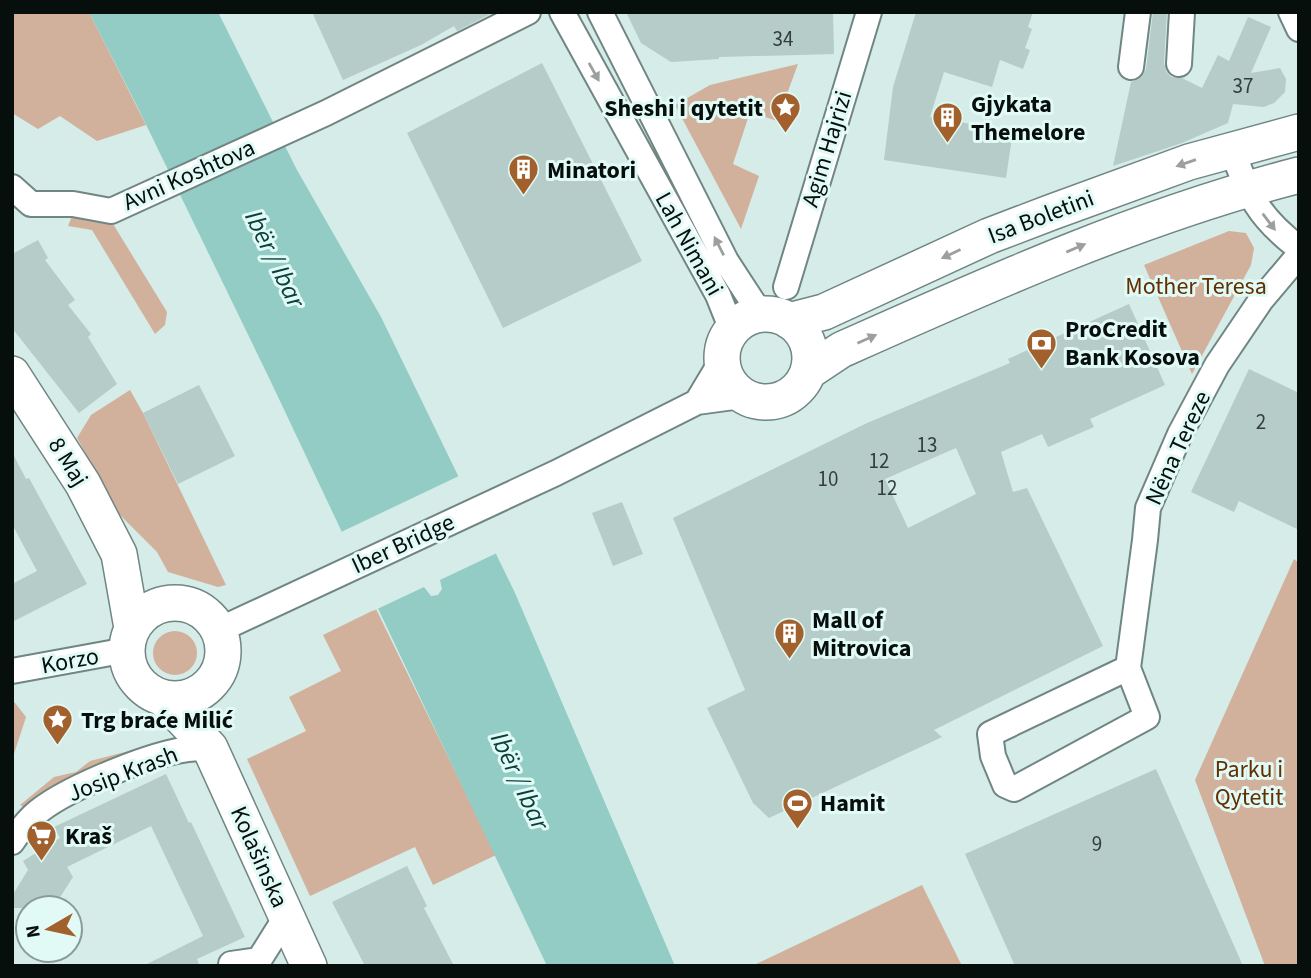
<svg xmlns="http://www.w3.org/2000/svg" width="1311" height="978" viewBox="0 0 1311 978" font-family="'Source Sans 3',sans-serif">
<rect width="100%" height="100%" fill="#d5ece9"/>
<path fill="#d1b19b" d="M12 12H89L146 125 97 141 60 116 38 129 12 113Z
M798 64 777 121 750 112 733 164 759 176 741 229 675 105 710 85Z
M74 211 110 219 167 312 165 325 155 334 92 230 68 226Z
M1229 231 1246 233 1254 248 1251 265 1192 374 1144 265Z
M130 390 143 413 226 585 218 587 168 572 157 552 119 514 77 438 91 415Z
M1294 559 1299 563V966H1265L1195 780Z
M376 609 496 855 433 885 415 847 310 896 247 759 306 731 289 697 341 671 323 635Z
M153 653a22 22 0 1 1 44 0a22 22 0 1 1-44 0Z
M12 699 26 717 12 760Z
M133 750 122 759 28 809 20 805 54 777 76 772 90 761Z
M922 885 962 966H754V965Z"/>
<path fill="#92ccc4" d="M89 12H218L297 170 381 317 515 593 675 966H547L271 382 137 106Z"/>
<path fill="#d5ece9" d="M461 475 499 552 440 580 442 589 438 595 431 596 424 587 373 611 337 534Z"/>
<path fill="#b5ccc9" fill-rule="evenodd" d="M312 12H494L457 31 454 26 421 45 343 80Z
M626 12H833L834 54 719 57V59L671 62 641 43Z
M916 12H1033L1028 27 1032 29 1025 48 1030 50 1023 69 1000 60 992 87 944 72 930 117 1013 131 1006 178 884 160 893 87Z
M1153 12H1167L1164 63 1166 71 1171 77 1182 78 1202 88 1218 55 1229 61 1248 17 1271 27 1251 73 1280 68 1286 79 1285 92 1274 103 1264 107 1233 104 1228 123 1182 143 1113 166 1131 82 1142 76 1146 69Z
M542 63 642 261 503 328 407 133Z
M38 240 48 258 45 260 75 300 68 305 91 334 88 337 117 384 79 413 12 328V254Z
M1129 304 1165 385 1090 419 1094 427 1048 447 1042 434 1001 452 1013 492 1027 488 1103 646 934 730 942 737 769 818 753 803 707 708 745 690 673 518 867 423 1010 363 1008 359ZM956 448 976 494 908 528 885 479Z
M1249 369 1299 393V530L1239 501 1234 512 1191 492Z
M199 385 235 456 178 484 143 413Z
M12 452 26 479 29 478 87 584 12 622V584L37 571 12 524Z
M622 502 643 554 613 566 592 513Z
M1156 769 1243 966H1015L965 854Z
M166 774 189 823 191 822 245 937 197 959 200 966H143L203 936 151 826 67 867 73 877 57 902 52 899 47 908H12V896L28 870 23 861 60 838 54 827Z
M407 866 427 906 424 908 454 966H365L332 902Z"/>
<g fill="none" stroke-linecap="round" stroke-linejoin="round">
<defs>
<path id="street" d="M562 12 718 295 732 330
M600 12 726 261 754 304 766 314
M1291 12 1299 29
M1179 64 1182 12
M1131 67 1138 12
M1232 149C1248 195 1259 218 1299 248
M12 187 31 204H73L111 211 326 113 528 12
M786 287 869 12
M697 402 721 362
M219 630 556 473 697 402 741 396
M1128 668 990 734 993 756 1005 785 1014 789 1147 717 1128 668 1145 540 1148 508 1180 434 1217 365 1261 300 1299 255
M12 671 127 650
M12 842C18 833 25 824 33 816 61 790 144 757 182 750 191 748 201 748 210 748
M231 964 259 960 286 917"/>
<path id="secondary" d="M722 358a44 44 0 1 1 88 0a44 44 0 1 1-88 0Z
M789 321 824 312 989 236 1052 212 1189 162 1299 132
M808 372 841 350C991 283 1140 216 1299 175
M12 374 83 484 119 554 132 628
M127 651a48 48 0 1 1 96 0a48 48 0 1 1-96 0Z
M163 698 210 748 309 966"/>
</defs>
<use href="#street" stroke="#708683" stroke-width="28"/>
<use href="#secondary" stroke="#708683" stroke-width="38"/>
<use href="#street" stroke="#fff" stroke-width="24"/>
<use href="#secondary" stroke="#fff" stroke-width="35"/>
</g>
<defs><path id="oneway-solid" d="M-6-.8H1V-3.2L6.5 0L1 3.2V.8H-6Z" transform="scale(1.75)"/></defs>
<g fill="#9c9f9e">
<use href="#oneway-solid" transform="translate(594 72) rotate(61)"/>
<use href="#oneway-solid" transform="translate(1186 163) rotate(161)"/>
<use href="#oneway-solid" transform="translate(1269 222) rotate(53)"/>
<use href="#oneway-solid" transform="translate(719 246) rotate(-117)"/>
<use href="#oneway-solid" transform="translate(1076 248) rotate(-23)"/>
<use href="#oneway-solid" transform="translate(951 254) rotate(155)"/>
<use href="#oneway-solid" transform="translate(867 339) rotate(-24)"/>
</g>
<defs>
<symbol id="sight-pin" viewBox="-11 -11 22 30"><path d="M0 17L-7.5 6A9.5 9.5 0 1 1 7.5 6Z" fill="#a2602d" stroke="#e2faf6"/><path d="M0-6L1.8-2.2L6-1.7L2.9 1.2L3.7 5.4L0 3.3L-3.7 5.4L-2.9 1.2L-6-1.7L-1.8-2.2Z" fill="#fff"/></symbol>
<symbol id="building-pin" viewBox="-11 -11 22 30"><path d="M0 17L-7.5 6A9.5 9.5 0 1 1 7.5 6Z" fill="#a2602d" stroke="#e2faf6"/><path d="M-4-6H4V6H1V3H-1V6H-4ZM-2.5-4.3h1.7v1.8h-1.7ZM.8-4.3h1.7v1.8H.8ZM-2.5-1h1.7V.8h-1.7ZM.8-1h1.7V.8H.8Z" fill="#fff"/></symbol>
<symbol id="bank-pin" viewBox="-11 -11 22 30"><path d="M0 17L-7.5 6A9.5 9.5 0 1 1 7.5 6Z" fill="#a2602d" stroke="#e2faf6"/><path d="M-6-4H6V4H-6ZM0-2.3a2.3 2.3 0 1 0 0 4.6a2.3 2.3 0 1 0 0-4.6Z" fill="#fff"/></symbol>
<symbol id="stadium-pin" viewBox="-11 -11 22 30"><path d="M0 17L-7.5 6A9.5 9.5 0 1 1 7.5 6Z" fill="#a2602d" stroke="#e2faf6"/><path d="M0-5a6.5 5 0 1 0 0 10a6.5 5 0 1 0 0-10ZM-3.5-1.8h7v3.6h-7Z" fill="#fff"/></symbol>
<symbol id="supermarket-pin" viewBox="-11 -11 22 30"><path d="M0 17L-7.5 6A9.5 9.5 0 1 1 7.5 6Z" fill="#a2602d" stroke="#e2faf6"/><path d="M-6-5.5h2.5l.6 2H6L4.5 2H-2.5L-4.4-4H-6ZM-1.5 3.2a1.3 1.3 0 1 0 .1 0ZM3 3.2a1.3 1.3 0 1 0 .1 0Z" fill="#fff"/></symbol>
</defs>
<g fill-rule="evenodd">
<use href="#sight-pin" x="768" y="90" width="35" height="47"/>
<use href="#building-pin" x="930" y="100" width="35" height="47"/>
<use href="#building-pin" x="506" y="152" width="35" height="47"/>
<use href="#bank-pin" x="1024" y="326" width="35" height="47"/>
<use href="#building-pin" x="772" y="616" width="35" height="47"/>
<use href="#sight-pin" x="40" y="702" width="35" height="47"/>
<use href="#stadium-pin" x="780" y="786" width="35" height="47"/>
<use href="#supermarket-pin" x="24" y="818" width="35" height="47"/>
</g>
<g text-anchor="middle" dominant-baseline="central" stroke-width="6" stroke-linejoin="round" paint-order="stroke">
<g font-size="21" fill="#323e3c">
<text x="783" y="39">34</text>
<text x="1243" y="86">37</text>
<text x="1261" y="422">2</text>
<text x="927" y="445">13</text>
<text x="879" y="461">12</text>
<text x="828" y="479">10</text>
<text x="887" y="488">12</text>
<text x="1097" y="844">9</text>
</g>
<g font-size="24" font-weight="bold" fill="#070f0d" stroke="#e2faf6" text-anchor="start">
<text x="971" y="104">Gjykata<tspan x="971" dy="28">Themelore</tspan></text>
<text x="763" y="108" text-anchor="end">Sheshi i qytetit</text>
<text x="547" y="170">Minatori</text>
<text x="1065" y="329">ProCredit<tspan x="1065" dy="28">Bank Kosova</tspan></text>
<text x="812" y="620">Mall of<tspan x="812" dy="28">Mitrovica</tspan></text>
<text x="81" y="720">Trg braće Milić</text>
<text x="820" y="803">Hamit</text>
<text x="65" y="836">Kraš</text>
</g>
<g font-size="24" fill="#070f0d" stroke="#e2faf6">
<text transform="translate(827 149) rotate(-73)">Agim Hajrizi</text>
<text transform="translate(189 175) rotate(-24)">Avni Koshtova</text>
<text transform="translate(1041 217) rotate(-21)">Isa Boletini</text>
<text transform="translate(689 244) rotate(61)">Lah Nimani</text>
<text transform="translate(1178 448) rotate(-65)">Nëna Tereze</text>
<text transform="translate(68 462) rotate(58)">8 Maj</text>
<text transform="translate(403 544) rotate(-25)">Iber Bridge</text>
<text transform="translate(70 661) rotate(-10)">Korzo</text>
<text transform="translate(123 774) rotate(-21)">Josip Krash</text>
<text transform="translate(259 857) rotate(66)">Kolašinska</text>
</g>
<g font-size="24" fill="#612f00" stroke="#e2faf6">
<text x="1196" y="286">Mother Teresa</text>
<text x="1249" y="769">Parku i<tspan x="1249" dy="28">Qytetit</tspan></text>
</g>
<g font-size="26" font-style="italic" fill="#0a403b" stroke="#e2faf6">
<text transform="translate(275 259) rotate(64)">Ibër / Ibar</text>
<text transform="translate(520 781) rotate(65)">Ibër / Ibar</text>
</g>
</g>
<rect width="1311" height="978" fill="none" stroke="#070f0d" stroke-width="28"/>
<g transform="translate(49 929) rotate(261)"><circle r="33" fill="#e2faf6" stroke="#8a9c99" stroke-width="2"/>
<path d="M0-5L12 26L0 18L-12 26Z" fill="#a2602d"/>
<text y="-10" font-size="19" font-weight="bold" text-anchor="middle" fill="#070f0d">N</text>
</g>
</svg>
